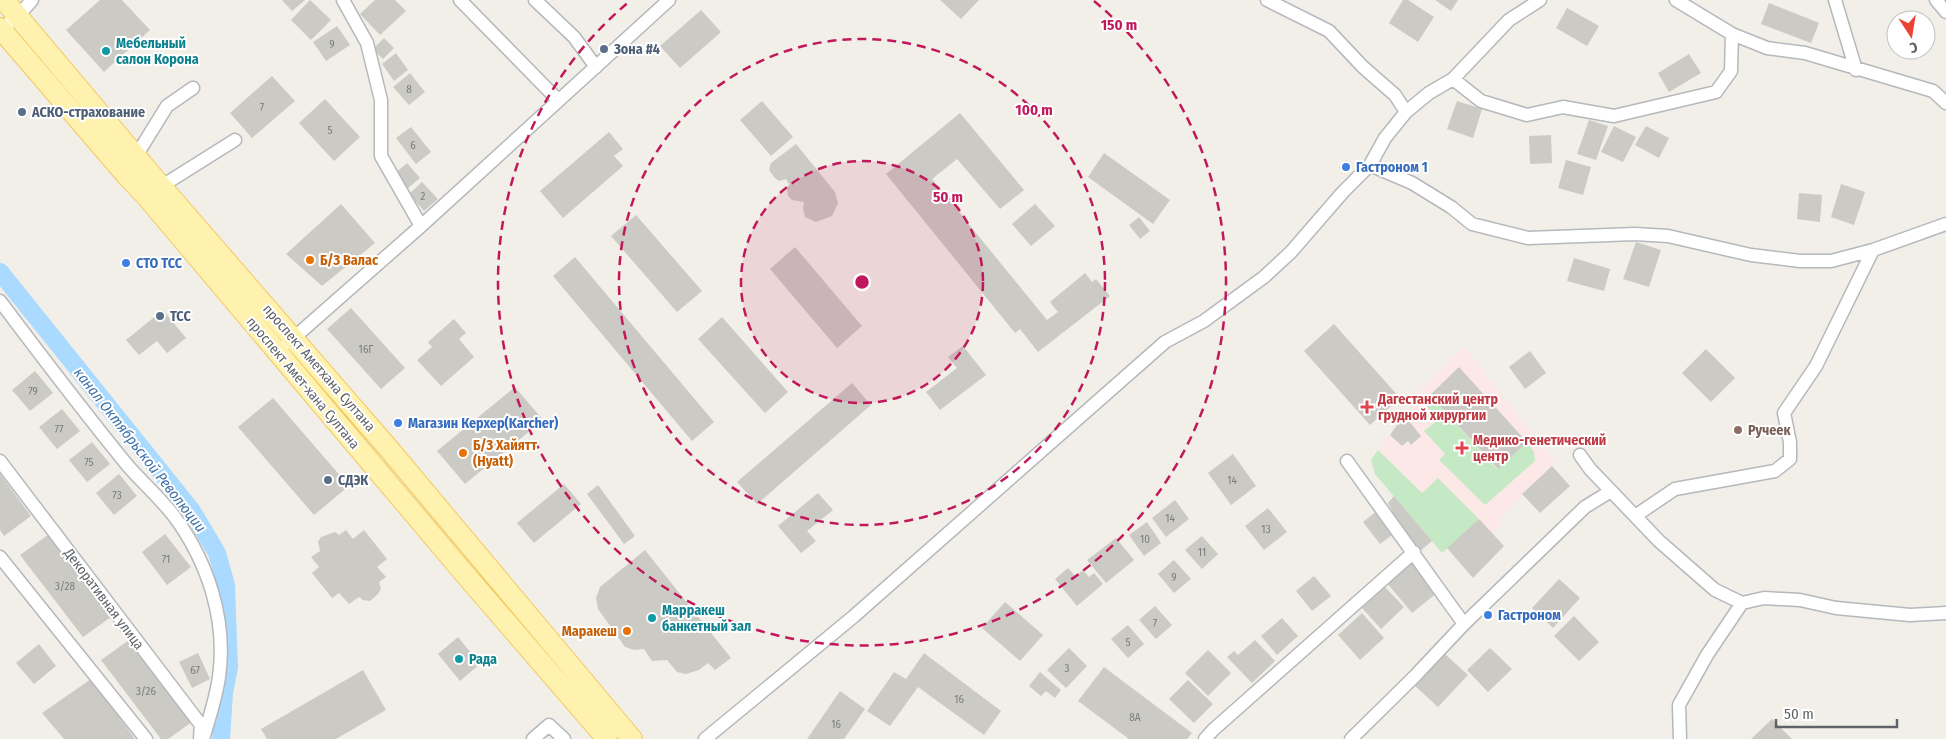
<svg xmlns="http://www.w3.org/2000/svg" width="1946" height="739" viewBox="0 0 1946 739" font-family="'Fira Sans Condensed',sans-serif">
<rect width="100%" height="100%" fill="#f1efe8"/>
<path fill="#fce8e6" d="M1463 346 1555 462 1499 519 1502 524 1492 533 1479 519 1442 553 1375 474 1371 460 1418 397 1416 395Z"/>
<path fill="#c5e8c5" d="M1430 395 1497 469 1527 442 1534 452 1535 461 1485 505 1439 460 1445 454 1424 431 1438 420 1424 403Z
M1378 450 1422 493 1438 478 1479 519 1442 553 1375 474 1371 460Z"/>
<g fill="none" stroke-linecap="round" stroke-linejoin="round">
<path stroke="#aadaff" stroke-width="18" d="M0 272 192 511 217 553 226 585 229 667 224 693 221 739"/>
</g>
<path fill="#cccac5" d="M100 0H122L150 30 104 72 66 30Z
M282 0H305L292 11Z
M310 0 331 20 311 40 291 20Z
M375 0H395L406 11 380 35 360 14Z
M940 0H979L961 19Z
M1403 0H1408L1434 17 1418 42 1389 23Z
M1435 0H1458L1451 11Z
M1769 3 1819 23 1811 43 1761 24Z
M1567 8 1599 26 1587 46 1556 28Z
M701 10 721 32 680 68 660 46Z
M337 26 350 45 326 61 313 42Z
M384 38 394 48 383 59 373 49Z
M396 53 408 70 394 81 382 64Z
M1689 54 1701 73 1669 92 1658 73Z
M410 73 425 92 409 105 393 87Z
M272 76 295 101 252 138 230 113Z
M325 99 360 137 334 161 299 123Z
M762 101 793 137 771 156 740 120Z
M1457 101 1482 109 1473 138 1447 129Z
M960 113 1024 190 1000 209 957 159 932 179 1047 320 1058 312 1050 302 1085 273 1092 282 1096 279 1110 296 1038 352 1020 329 1015 333 886 174Z
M1589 120 1608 126 1596 160 1577 154Z
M1614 126 1636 137 1623 162 1601 152Z
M1646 126 1669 138 1659 158 1635 145Z
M411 127 431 152 416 164 396 138Z
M609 132 623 149 614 156 623 166 563 218 540 191Z
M1551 135 1552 163 1530 164 1529 136Z
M796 144 835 192 838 203 832 216 816 222 805 217 803 209 804 202 792 200 788 196 787 189 789 184 786 179 779 181 774 177 769 170 771 163Z
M1104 153 1170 200 1153 224 1088 177Z
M1346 160 1352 166 1345 173 1339 168Z
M1566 160 1591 167 1583 195 1558 188Z
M407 163 420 178 407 189 394 174Z
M422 182 438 199 424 211 409 194Z
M1841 184 1865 192 1854 225 1831 217Z
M1799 193 1822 195 1820 222 1797 219Z
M341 204 375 243 322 286 286 254Z
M1035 204 1055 226 1031 246 1012 224Z
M636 215 702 291 677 312 611 236Z
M1139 217 1150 231 1140 239 1129 225Z
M1636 242 1661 250 1649 287 1623 279Z
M795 247 862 326 837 348 770 269Z
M575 257 714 422 692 441 553 276Z
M1574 258 1610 269 1604 291 1567 281Z
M351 308 405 368 381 389 327 329Z
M163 310 186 338 167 353 157 341 139 355 126 340Z
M722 317 788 392 765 413 698 339Z
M454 319 466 333 459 339 474 357 441 386 417 360 432 347 428 342Z
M1334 324 1400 398 1370 425 1304 351Z
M963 346 986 375 940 410 926 392 957 368 948 357Z
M1706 349 1735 378 1711 402 1682 373Z
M1530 351 1546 373 1525 389 1509 367Z
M1459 367 1527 442 1498 469 1430 395Z
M35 371 53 393 30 411 12 390Z
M852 383 871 405 757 504 737 482Z
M515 387 543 420 465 484 437 451Z
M273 398 349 486 314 515 238 427Z
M62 409 80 431 57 449 39 427Z
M1404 415 1421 436 1411 445 1408 441 1402 446 1390 435Z
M92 442 110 464 87 482 69 460Z
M1233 454 1256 486 1231 505 1208 473Z
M1552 466 1570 486 1540 513 1522 494Z
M0 474 31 516 4 536 0 530Z
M119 474 137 496 114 515 96 493Z
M564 484 581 504 534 543 517 523Z
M598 485 635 536 624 544 587 494Z
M818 493 833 510 807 531 816 541 801 553 778 526Z
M1394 496 1432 541 1420 551 1395 516 1388 503Z
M1175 500 1189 519 1166 537 1152 518Z
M1268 508 1287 532 1264 550 1245 526Z
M1378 510 1396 532 1380 544 1363 522Z
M1479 519 1504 546 1473 578 1447 548Z
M1147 522 1161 543 1144 556 1129 535Z
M346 530 353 539 364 530 387 559 377 567 386 577 379 582 381 589 378 594 370 601 363 600 359 597 349 604 339 593 332 598 312 573 319 567 311 557 320 551 318 542 321 537 335 532 339 535Z
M165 534 191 567 167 585 142 552Z
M48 535 111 617 83 637 20 555Z
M1202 536 1218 554 1202 569 1185 550Z
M1116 538 1134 560 1106 583 1087 560Z
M645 550 731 658 715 670 708 663 699 670 686 674 677 672 667 660 652 661 644 649 634 650 625 647 598 609 596 598 600 587Z
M1174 560 1191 579 1174 593 1158 574Z
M1412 562 1438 592 1412 613 1387 583Z
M1068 568 1075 576 1083 570 1089 577 1094 573 1103 584 1077 606 1055 579Z
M1314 576 1331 596 1312 611 1296 591Z
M1559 579 1580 598 1553 628 1532 608Z
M1385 587 1404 607 1381 629 1362 608Z
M1005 602 1043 635 1020 661 982 628Z
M1155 606 1172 625 1156 639 1139 620Z
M1362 613 1384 638 1360 660 1338 635Z
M1574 616 1599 642 1579 661 1554 636Z
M1282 618 1298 636 1277 655 1261 636Z
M1128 625 1144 644 1128 658 1111 639Z
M458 637 480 664 460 681 438 654Z
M129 640 192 722 168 739H161L101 660Z
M1255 640 1275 661 1252 683 1227 657 1234 651 1238 655Z
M39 644 56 666 34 684 16 663Z
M1069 648 1087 666 1066 688 1047 670Z
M1490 648 1512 669 1488 692 1467 670Z
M1208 650 1231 673 1208 696 1185 673Z
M198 653 210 679 192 688 179 662Z
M924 653 1001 711 984 735 918 687 890 726 867 711 894 672 906 679Z
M1445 654 1468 675 1438 707 1415 686Z
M1104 667 1192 733 1187 739H1129L1078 701Z
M363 670 386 710 336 739H267L261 729Z
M1040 672 1061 690 1055 698 1046 691 1041 696 1029 686Z
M91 679 135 739H64L42 713Z
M1188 680 1213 704 1194 723 1169 699Z
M840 691 865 709 844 739H807Z
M1772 719 1792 739H1751Z"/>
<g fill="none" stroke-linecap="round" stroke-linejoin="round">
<defs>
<path id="street" d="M343 0 367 43 381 100V156L421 226
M460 0 558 100
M535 0 574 37 596 67
M1267 0 1329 31 1363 67 1395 95 1406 112
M1676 0 1732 34 1767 48 1805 53 1933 91 1946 103
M1835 0 1856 70
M1936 0 1946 12
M0 30 18 16 32 0
M1453 79 1481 101 1527 115 1563 107 1614 116 1716 92 1731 71 1732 34
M133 161 167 106 193 88
M1370 165 1412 183 1451 207 1472 224 1528 238 1635 234 1668 236 1751 255 1800 261H1831L1873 250 1946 224
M157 189 235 140
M0 301C42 357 84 412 128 466 143 483 160 498 174 516 208 562 227 620 219 677 216 698 209 719 203 739
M288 343 421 226 669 0
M1580 455 1590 469 1659 541 1715 590 1742 603 1764 598 1800 600 1836 608 1910 615 1946 613
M0 461 201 725 200 739
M1347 461 1464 624
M1635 516 1675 489 1775 471 1790 459V442L1784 413 1816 366 1873 250
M0 557 146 739
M533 739 549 725 564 739
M705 739 853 617 1165 342 1204 321 1264 277 1291 252 1343 192 1370 165 1385 138 1406 112 1429 93 1453 79 1509 20 1540 0
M1205 739 1213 730 1414 552
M1351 739 1416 675 1464 624 1585 507 1611 491
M1680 739 1679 705 1707 655 1742 603"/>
<path id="primary" d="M4 0 161 186 389 449 632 739
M0 28 127 176 146 196 463 572 607 739"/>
</defs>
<use href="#street" stroke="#b5b8bc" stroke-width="15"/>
<use href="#primary" stroke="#f2c960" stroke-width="22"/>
<use href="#street" stroke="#fff" stroke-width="12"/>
<use href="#primary" stroke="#fff2af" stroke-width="20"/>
</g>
<circle cx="862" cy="282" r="121" fill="#c2185b" fill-opacity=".12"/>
<g fill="none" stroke="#c2185b" stroke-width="2.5" stroke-dasharray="9 6">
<circle cx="862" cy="282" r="121"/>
<circle cx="862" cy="282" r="243"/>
<path d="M1094 1A364 364 0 1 1 630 1"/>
</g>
<g fill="#5c6f8a" stroke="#fff" stroke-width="2">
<circle cx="604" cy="49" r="5"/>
<circle cx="22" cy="112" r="5"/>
<circle cx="160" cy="316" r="5"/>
<circle cx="328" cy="480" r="5"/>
</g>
<g fill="#0f9aa8" stroke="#fff" stroke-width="2">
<circle cx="106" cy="51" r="5"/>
<circle cx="652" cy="618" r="5"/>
<circle cx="459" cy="659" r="5"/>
</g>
<g fill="#3f7fe0" stroke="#fff" stroke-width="2">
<circle cx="1346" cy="167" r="5"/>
<circle cx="126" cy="263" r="5"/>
<circle cx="398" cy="423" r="5"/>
<circle cx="1488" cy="615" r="5"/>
</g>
<g fill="#e8710a" stroke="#fff" stroke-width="2">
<circle cx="310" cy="260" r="5"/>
<circle cx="463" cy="453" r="5"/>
<circle cx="627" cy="631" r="5"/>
</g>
<g fill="#e0444e" stroke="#fff" stroke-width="2">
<path d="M1364.5 399.5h5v5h5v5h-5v5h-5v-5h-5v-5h5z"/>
<path d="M1459.5 440.5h5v5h5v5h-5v5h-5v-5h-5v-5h5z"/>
</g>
<circle fill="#8d6e63" stroke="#fff" stroke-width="2" cx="1738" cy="430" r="5"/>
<g text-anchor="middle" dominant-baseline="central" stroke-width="4" stroke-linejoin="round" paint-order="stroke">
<g font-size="11" fill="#7a7d7f">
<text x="332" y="44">9</text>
<text x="409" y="89">8</text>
<text x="262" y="107">7</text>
<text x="330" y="130">5</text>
<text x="413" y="145">6</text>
<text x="423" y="196">2</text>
<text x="366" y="349">16Г</text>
<text x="33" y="391">79</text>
<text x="59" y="429">77</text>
<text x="89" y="462">75</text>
<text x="1232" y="480">14</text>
<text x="117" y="495">73</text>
<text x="1170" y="518">14</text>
<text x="1266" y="529">13</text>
<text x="1145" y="539">10</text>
<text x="1202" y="552">11</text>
<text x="166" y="559">71</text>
<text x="1174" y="577">9</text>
<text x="65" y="586">3/28</text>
<text x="1155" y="623">7</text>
<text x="1128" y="642">5</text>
<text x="1067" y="668">3</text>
<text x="195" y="670">67</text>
<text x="146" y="691">3/26</text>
<text x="959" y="699">16</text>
<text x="1135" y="717">8А</text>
<text x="836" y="724">16</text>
</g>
<g font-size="14" font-weight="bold" fill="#0d838f" stroke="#fff" text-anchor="start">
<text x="116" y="43">Мебельный<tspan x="116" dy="16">салон Корона</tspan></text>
<text x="662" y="610">Марракеш<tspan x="662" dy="16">банкетный зал</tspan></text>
<text x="469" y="659">Рада</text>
</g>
<g font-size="14" font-weight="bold" fill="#4e5e75" stroke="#fff" text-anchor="start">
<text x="614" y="49">Зона #4</text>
<text x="32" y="112">АСКО-страхование</text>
<text x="170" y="316">ТСС</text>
<text x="338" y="480">СДЭК</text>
</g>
<g font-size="14" font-weight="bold" fill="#366cbe" stroke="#fff" text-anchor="start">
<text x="1356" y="167">Гастроном 1</text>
<text x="136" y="263">СТО ТСС</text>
<text x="408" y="423">Магазин Керхер(Karcher)</text>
<text x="1498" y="615">Гастроном</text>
</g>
<g font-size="14" font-weight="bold" fill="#c56008" stroke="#fff" text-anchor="start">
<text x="320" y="260">Б/З Валас</text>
<text x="473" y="445">Б/З Хайятт<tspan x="473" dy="16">(Hyatt)</tspan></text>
<text x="617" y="631" text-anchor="end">Маракеш</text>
</g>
<g font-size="14" fill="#5f6368" stroke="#fff">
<text transform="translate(319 368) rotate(49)">проспект Аметхана Султана</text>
<text transform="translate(303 383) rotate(50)">проспект Амет-хана Султана</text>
<text transform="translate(104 599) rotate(53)">Декоративная улица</text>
</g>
<g font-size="14" font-weight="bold" fill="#be3a42" stroke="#fff" text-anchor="start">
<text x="1378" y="399">Дагестанский центр<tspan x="1378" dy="16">грудной хирургии</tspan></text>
<text x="1473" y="440">Медико-генетический<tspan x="1473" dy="16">центр</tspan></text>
</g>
<g font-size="14" font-weight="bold" fill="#785e54" stroke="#fff" text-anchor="start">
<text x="1748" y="430">Ручеек</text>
</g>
<g font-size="15" font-style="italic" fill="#4174aa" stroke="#fff">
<text transform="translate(140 450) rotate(52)">канал Октябрьской Революции</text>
</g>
</g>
<circle cx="862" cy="282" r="8" fill="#c2185b" stroke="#fff" stroke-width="2.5"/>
<g font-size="15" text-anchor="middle" font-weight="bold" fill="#c2185b" stroke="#fff" stroke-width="4" stroke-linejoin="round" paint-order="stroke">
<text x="1119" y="30">150 m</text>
<text x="1034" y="115">100 m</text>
<text x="948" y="202">50 m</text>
</g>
<g transform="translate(1911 35) rotate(168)"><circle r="24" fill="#ffffff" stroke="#bfc1c3"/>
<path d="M0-4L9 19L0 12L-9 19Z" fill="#ea4335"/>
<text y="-8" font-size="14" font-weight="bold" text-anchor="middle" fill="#5f6368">С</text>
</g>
<path d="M1776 719v8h121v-8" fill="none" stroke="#5f6368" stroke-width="2.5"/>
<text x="1784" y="719" font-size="15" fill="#5f6368" stroke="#ffffff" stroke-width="4" paint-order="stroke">50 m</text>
</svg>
